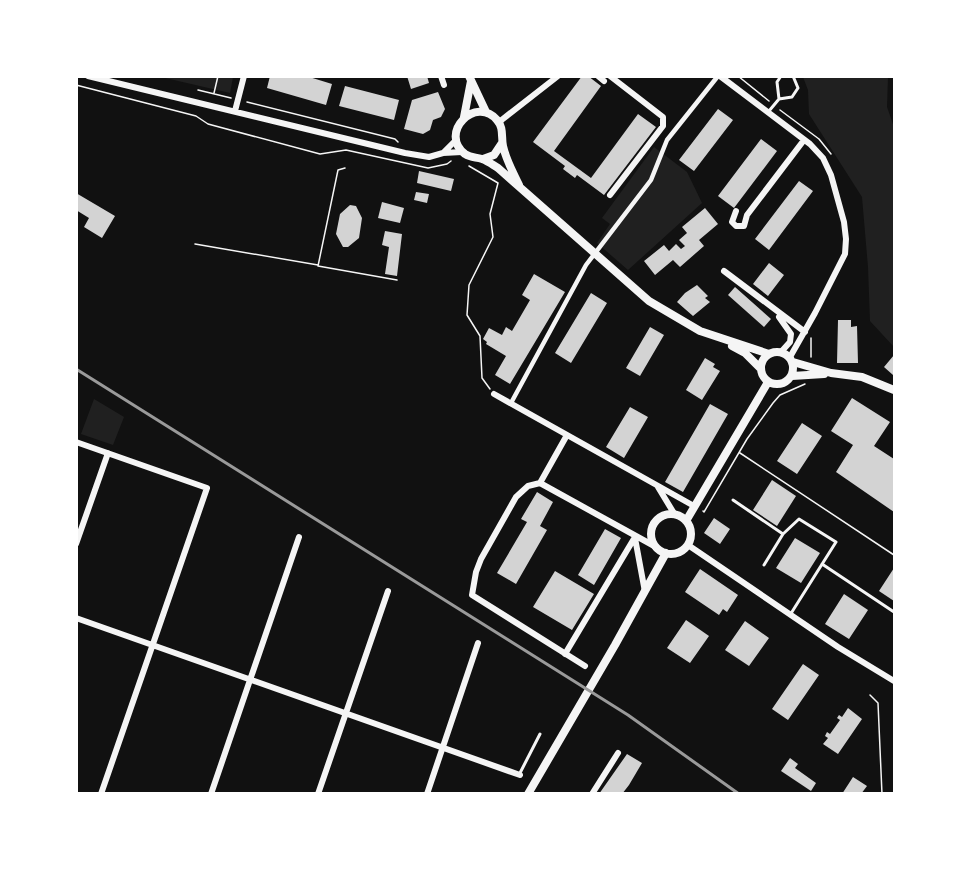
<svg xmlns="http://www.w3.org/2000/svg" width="971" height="870" viewBox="0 0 971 870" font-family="'Fira Sans Condensed',sans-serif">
<rect width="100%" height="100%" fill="#111"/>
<path fill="#202020" d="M161 77H233L230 93Z
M803 77H888L887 107 894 127V347L870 321 868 267 862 197 809 114 808 90Z
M654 147 687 172 702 203 628 270 597 243 610 224 602 218Z
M94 399 124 417 113 445 81 434Z"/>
<path fill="#d3d3d3" d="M270 76H306L332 84 326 105 267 88Z
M407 76H427L429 83 411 89Z
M582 76H588L601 86 554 151 591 178 638 114 656 127 604 195 577 175 575 178 563 169 565 166 533 142Z
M345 86 399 100 394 120 339 106Z
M438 92 445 109 441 117 433 120 430 130 423 134 404 129 412 100Z
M718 109 733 120 694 171 679 160Z
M761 139 777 151 734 208 718 196Z
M419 171 454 179 451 191 417 183Z
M799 181 813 191 769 250 755 239Z
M416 192 429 194 427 203 414 200Z
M76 193 115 216 102 238 84 227 89 218 76 210Z
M382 202 404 208 400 223 378 218Z
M350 205 356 206 362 218 359 238 348 247H343L336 234 340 214Z
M705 208 718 224 699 240 704 246 680 267 673 260 655 275 644 261 664 245 669 251 676 244 681 249 685 246 679 240 687 233 682 227Z
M385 231 402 234 397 276 385 274 389 247 382 245Z
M769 263 784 275 768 296 753 284Z
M534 274 565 292 510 384 495 375 506 356 486 344 487 342 483 339 489 328 502 335 506 327 512 331 530 300 522 295Z
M697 285 708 296 705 298 710 302 693 316 677 302 685 293Z
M735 287 771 319 764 327 728 295Z
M591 293 607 303 571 363 555 353Z
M838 320H851V327L857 326 858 363H837Z
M650 327 664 335 640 376 626 368Z
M894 355V374L893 375 884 367Z
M705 358 715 364 713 367 720 371 702 400 686 390Z
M852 398 890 422 874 446 894 459V512L836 472 853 445 831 431Z
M710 404 728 414 683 492 665 482Z
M630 407 648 417 624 458 606 447Z
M802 423 822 436 797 474 777 461Z
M772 480 796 496 777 526 753 510Z
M537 492 553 502 540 526 547 530 516 584 497 573 527 522 521 519Z
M714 518 730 529 720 544 704 533Z
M605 529 621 538 594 585 578 575Z
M795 538 820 553 801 583 776 568Z
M894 568V601L879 591Z
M700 569 738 595 727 612 723 609 719 615 685 592Z
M555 571 594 594 572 630 533 607Z
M844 594 868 610 849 639 825 624Z
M686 620 709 636 690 663 667 648Z
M745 621 769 638 749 666 725 650Z
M803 664 819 675 788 720 772 709Z
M848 708 862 719 838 754 823 744 828 738 825 736 827 732 830 734 840 720 837 718 839 715 842 717Z
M627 754 642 763 629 785 622 794H599Z
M790 758 798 764 795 768 816 783 811 791 781 771Z
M853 777 867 786 861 794H842Z"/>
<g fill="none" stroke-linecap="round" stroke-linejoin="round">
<path stroke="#f5f5f5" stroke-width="1.5" d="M141 76V77
M738 76 769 101
M76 85 196 116 208 124 320 154 346 150 428 168 447 164 451 161
M198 90 231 98
M214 93 218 76
M247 102 395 139 398 142
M780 110 819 139 831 154
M469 166 498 183 490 214 493 237 469 285 467 315 480 336 482 378 490 389
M345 168 338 170 318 266 397 280
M195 244 318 265
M811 338V357
M740 453 894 555
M703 511 704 512 747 439 773 403 780 395 805 384
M870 695 878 703 882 794"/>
<path stroke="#f5f5f5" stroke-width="3" d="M779 99 777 82 781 76
M769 111 779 99 792 97 798 88 793 76
M733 500 783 534 764 565
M783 534 799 519 836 542 790 615
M822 564 894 612
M520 773 540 734"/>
<path stroke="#f5f5f5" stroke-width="4.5" d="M511 403 586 265 651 180 667 140 718 76"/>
<path stroke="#f5f5f5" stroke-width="6" d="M88 76 405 153 429 157 443 153 462 152
M441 76 444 85
M598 76 604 81
M610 76 663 117V126L610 195
M720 76 810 144 823 158 831 175 844 222 846 239 845 254 815 313 790 357
M235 111 244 76
M499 122 558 76
M443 153 456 140
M736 211 732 222 736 226H744L747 215 804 140
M724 271 805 332
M779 317 791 334 790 342 781 352
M494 394 694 506
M567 435 540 483 656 547
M76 442 207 488 101 794
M540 483 528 486 516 497 481 559 476 572 472 595 585 666
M658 487 675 515
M635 538 645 592
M76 544 108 453
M688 545 838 647 894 681
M76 618 520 775
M565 654 635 537
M211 794 299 537
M318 794 388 591
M427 794 478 643
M592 794 618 753"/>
<path stroke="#f5f5f5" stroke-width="8" d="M469 76 486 112
M464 117 471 81
M483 159 494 155 502 143
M519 185C513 172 506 160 503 146 501 136 504 128 497 120 476 95 438 133 465 154 471 158 475 157 482 159 488 161 493 165 498 168L649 301 700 331 769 354
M732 346 745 353 761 369
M761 368a16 16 0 1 1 32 0a16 16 0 1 1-32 0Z
M793 362 831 373 862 377 894 390
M792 376 824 374
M651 534a20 20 0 1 1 40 0a20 20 0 1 1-40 0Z
M686 521 768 382
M528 794 615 645 666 553"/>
<path stroke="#9a9a9a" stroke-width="3" d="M76 369 628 715 739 794"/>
</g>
<rect width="971" height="870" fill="none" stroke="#ffffff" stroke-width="156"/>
</svg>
